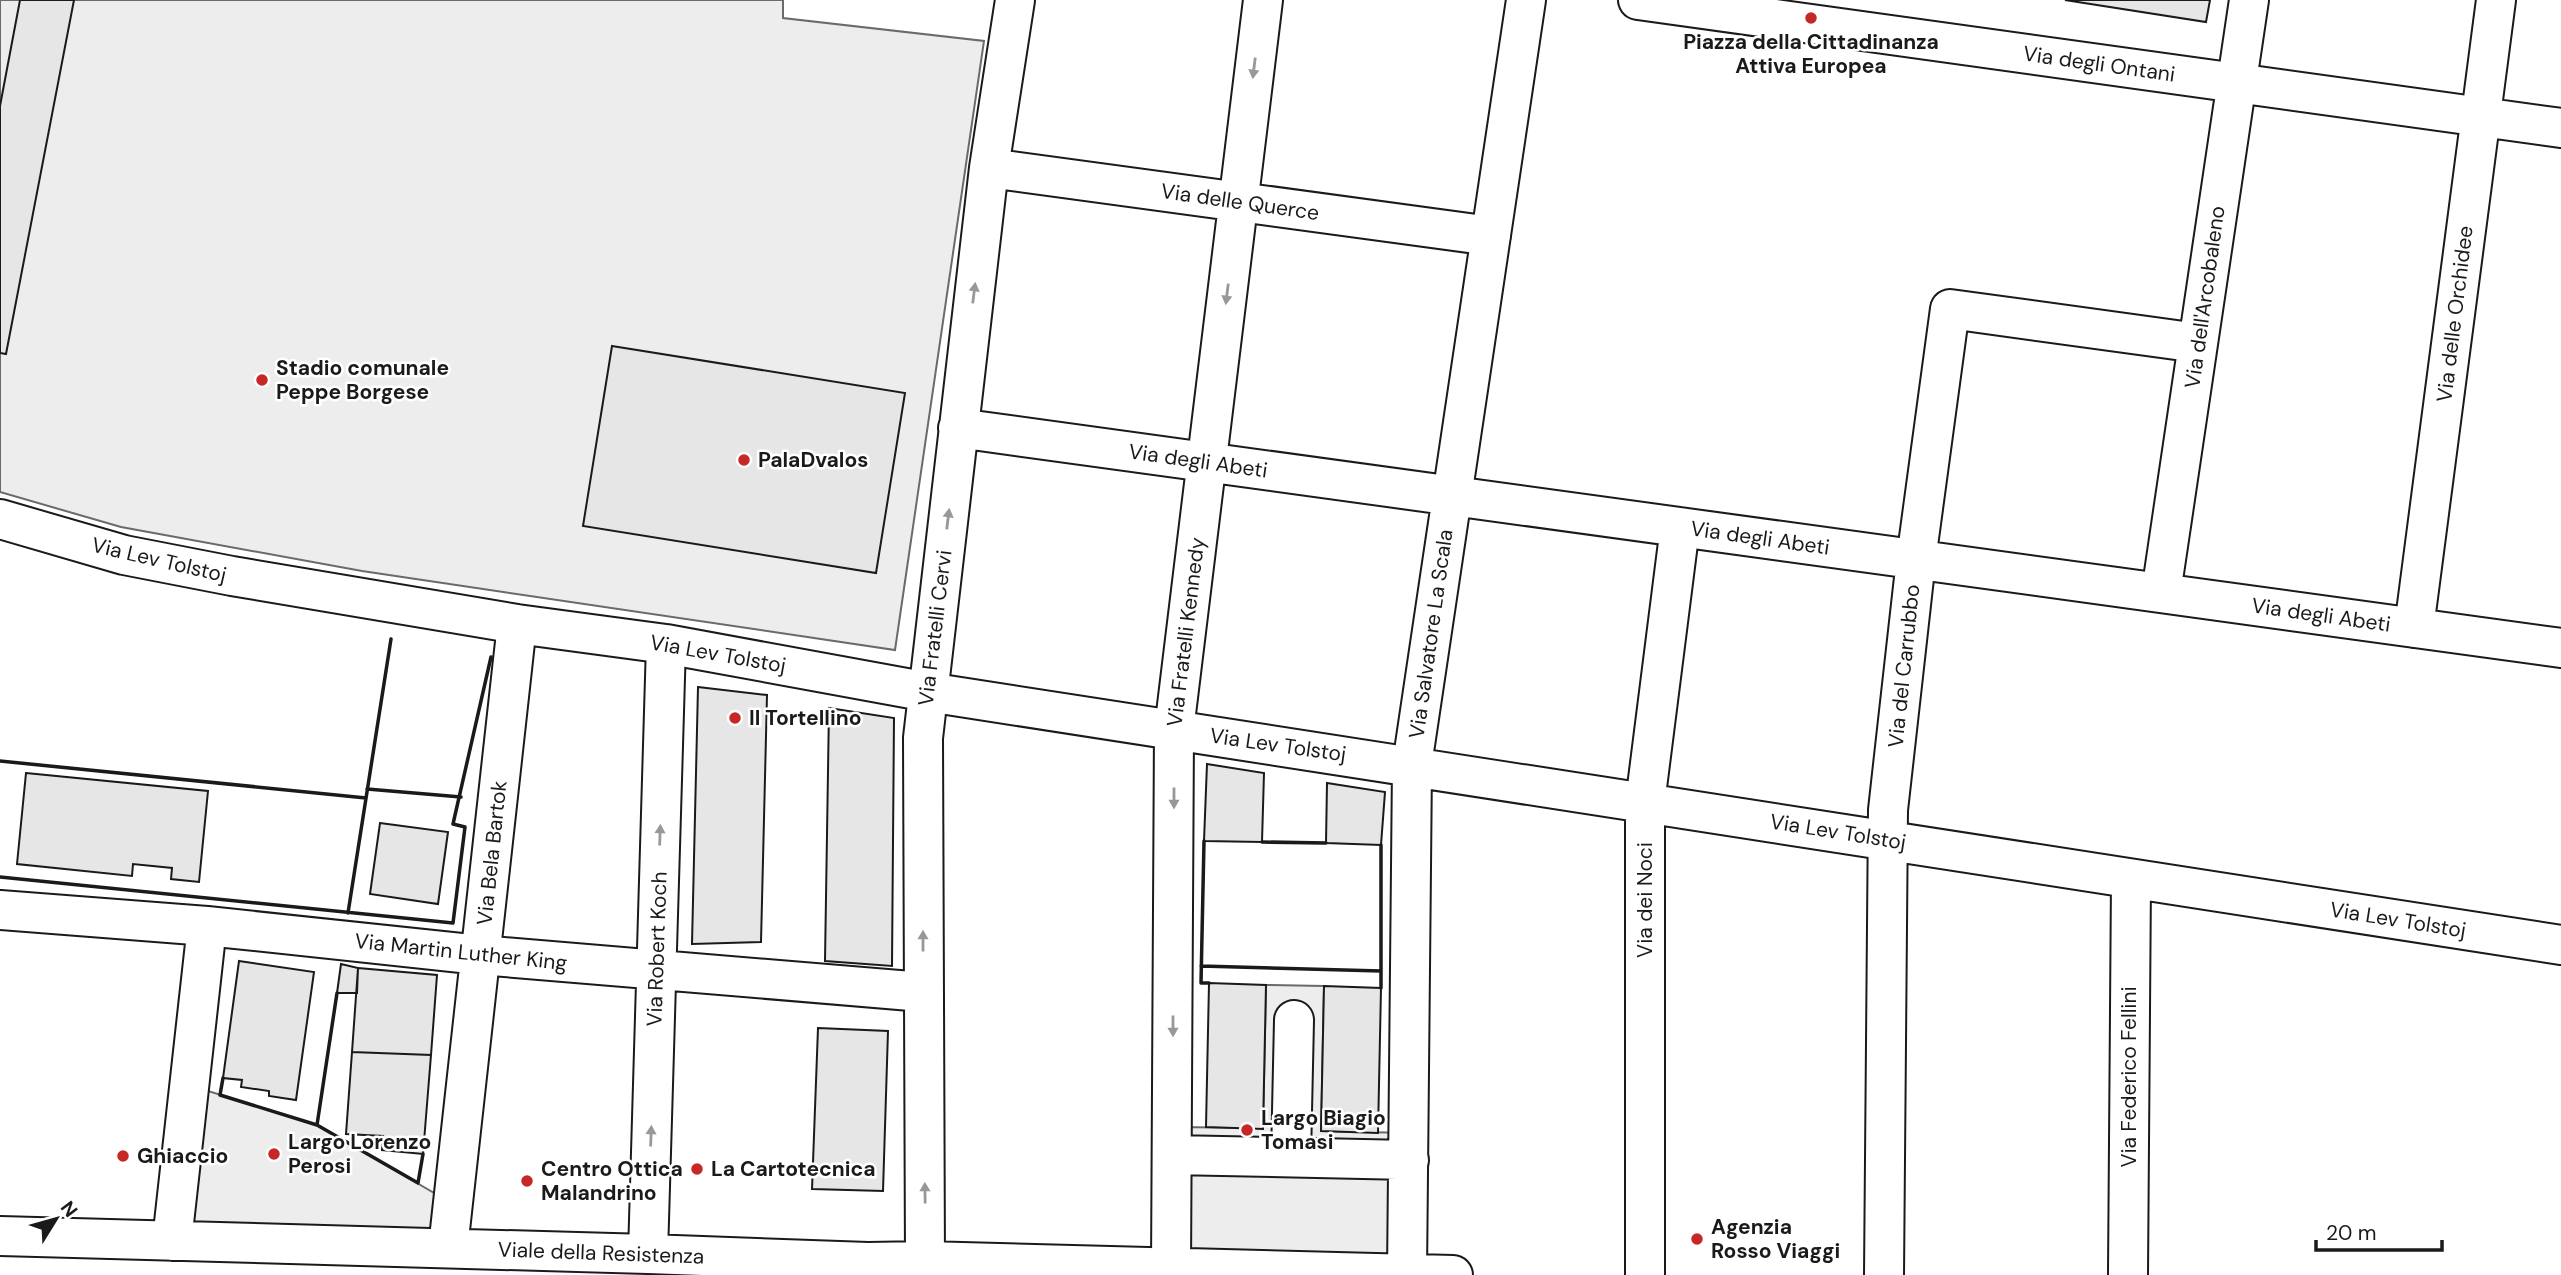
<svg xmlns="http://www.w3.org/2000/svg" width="2561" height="1275" viewBox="0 0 2561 1275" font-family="'DM Sans',sans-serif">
<rect width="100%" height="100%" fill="#fff"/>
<path fill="#ededed" stroke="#6a6a6a" stroke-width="2" d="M0 0H783V18L984 41 895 650 362 571 121 527 0 492Z
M1266 985 1324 986 1321 1131 1409 1133 1407 1274 1171 1268 1173 1127 1263 1128Z
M189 1085 317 1125 453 1204 448 1248 172 1241Z"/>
<path fill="#e6e6e6" stroke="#1a1a1a" stroke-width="2" d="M20 0H74L6 354 0 353V106Z
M2065 0H2210L2206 22Z
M612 346 905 393 876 573 583 526Z
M698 687 767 695 761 942 692 944Z
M829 708 894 718 892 966 825 961Z
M1207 764 1264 773 1262 842 1204 841Z
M26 773 208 791 199 882 171 879 172 868 133 864 132 876 17 864Z
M1327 783 1385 792 1381 845 1326 843Z
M380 823 448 832 438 904 370 894Z
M239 961 314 972 296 1100 269 1096V1091L241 1087 242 1080 223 1078Z
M341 964 358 968 357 993H337Z
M358 968 437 975 431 1055 352 1052Z
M1209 983 1266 985 1263 1129 1206 1127Z
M1324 986 1381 988 1378 1133 1321 1131Z
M818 1028 888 1031 883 1191 812 1189Z
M352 1052 431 1055 423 1154 382 1150 383 1136 346 1134Z"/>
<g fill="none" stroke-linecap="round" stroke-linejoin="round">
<defs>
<path id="minor" d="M1638 0 2561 128
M989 168 1491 236
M958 428 2561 648
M0 519 124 555 232 576 517 624 666 644 928 692 2561 945
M2161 593 2249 0
M2414 628 2496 0
M0 910 207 926 480 955 923 992
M1172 1155 1409 1160
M1291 1157 1294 1020
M0 1236 648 1254 868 1262 925 1261 1453 1275
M172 1241 207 926
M448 1248 517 624
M648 1254 666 644
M925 1261 923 738 989 168 1015 0
M1171 1268 1174 730 1263 0
M1407 1274 1412 765 1526 0
M1645 1275V803L1680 527
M1884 1275 1888 810 1916 560 1950 309 2198 343
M2128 1275 2131 879"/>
</defs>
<use href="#minor" stroke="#1a1a1a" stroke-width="42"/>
<use href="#minor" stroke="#fff" stroke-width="38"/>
<path stroke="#1a1a1a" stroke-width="3.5" d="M0 761 366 798
M367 789 461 797
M1204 841 1201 983H1209
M1262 842 1326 843
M0 877 453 923 465 827 453 824 491 657
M348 913 391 639
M1201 966 1381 971
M1381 988V845
M223 1078 220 1095 317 1125 418 1183 423 1154
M317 1125 337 993"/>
</g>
<defs><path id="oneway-solid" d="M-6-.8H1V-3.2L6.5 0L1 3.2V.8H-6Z" transform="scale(1.75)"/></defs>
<g fill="#989898">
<use href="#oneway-solid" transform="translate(1254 68) rotate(97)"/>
<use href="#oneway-solid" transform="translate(974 293) rotate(-83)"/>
<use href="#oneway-solid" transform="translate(1227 294) rotate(97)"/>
<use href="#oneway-solid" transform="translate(948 519) rotate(-83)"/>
<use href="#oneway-solid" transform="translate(1174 798) rotate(90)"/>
<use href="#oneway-solid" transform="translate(660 835) rotate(-88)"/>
<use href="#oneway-solid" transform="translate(923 941) rotate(-90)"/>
<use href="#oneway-solid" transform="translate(1173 1026) rotate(90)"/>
<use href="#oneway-solid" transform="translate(651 1136) rotate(-88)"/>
<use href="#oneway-solid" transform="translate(925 1193) rotate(-91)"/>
</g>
<g fill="#c62828" stroke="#fff" stroke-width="2.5">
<circle cx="1811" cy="18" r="7"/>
<circle cx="262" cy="380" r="7"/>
<circle cx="744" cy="460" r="7"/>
<circle cx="735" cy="718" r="7"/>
<circle cx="1247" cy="1130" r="7"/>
<circle cx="274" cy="1154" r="7"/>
<circle cx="123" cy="1156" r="7"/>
<circle cx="697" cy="1169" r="7"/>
<circle cx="527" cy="1181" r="7"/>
<circle cx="1697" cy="1239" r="7"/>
</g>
<g text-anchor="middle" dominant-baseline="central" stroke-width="5" stroke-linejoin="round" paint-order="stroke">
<g font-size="21" font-weight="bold" fill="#1a1a1a" stroke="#fff" text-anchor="start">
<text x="1811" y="42" text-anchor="middle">Piazza della Cittadinanza<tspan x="1811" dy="24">Attiva Europea</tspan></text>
<text x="276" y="368">Stadio comunale<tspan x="276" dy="24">Peppe Borgese</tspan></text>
<text x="758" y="460">PalaDvalos</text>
<text x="749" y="718">Il Tortellino</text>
<text x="1261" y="1118">Largo Biagio<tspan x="1261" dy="24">Tomasi</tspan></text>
<text x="288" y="1142">Largo Lorenzo<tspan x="288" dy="24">Perosi</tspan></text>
<text x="137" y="1156">Ghiaccio</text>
<text x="541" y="1169">Centro Ottica<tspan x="541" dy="24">Malandrino</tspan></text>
<text x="711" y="1169">La Cartotecnica</text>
<text x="1711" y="1227">Agenzia<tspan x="1711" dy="24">Rosso Viaggi</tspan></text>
</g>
<g font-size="21" fill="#1a1a1a" stroke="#fff">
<text transform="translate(2099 64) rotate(8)">Via degli Ontani</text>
<text transform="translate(1240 202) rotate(8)">Via delle Querce</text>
<text transform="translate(2205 297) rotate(-82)">Via dell'Arcobaleno</text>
<text transform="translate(2455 314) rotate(-83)">Via delle Orchidee</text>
<text transform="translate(1198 461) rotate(8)">Via degli Abeti</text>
<text transform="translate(1760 538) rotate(8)">Via degli Abeti</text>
<text transform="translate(159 560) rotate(13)">Via Lev Tolstoj</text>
<text transform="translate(2321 615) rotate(8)">Via degli Abeti</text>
<text transform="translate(935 628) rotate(-83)">Via Fratelli Cervi</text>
<text transform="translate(1186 632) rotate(-83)">Via Fratelli Kennedy</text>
<text transform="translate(1431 634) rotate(-82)">Via Salvatore La Scala</text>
<text transform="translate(718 654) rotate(10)">Via Lev Tolstoj</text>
<text transform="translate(1904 666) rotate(-84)">Via del Carrubbo</text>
<text transform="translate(1278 745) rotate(8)">Via Lev Tolstoj</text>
<text transform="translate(1838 832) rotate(9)">Via Lev Tolstoj</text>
<text transform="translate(492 853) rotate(-84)">Via Bela Bartok</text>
<text transform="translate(1645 900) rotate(-90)">Via dei Noci</text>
<text transform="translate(2398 920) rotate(9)">Via Lev Tolstoj</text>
<text transform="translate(657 949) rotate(-88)">Via Robert Koch</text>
<text transform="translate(461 952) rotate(6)">Via Martin Luther King</text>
<text transform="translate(2129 1077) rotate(-90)">Via Federico Fellini</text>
<text transform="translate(601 1253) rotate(2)">Viale della Resistenza</text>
</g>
</g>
<g transform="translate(56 1219) rotate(53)" stroke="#ffffff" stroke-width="5" paint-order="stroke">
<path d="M0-5L12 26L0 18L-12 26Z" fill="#1a1a1a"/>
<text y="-10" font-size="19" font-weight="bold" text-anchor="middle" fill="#1a1a1a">N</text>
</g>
<path d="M2316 1240v10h126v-10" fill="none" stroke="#1a1a1a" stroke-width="3.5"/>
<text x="2326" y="1240" font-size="21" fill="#1a1a1a" stroke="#ffffff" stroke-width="5" paint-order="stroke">20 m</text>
</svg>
